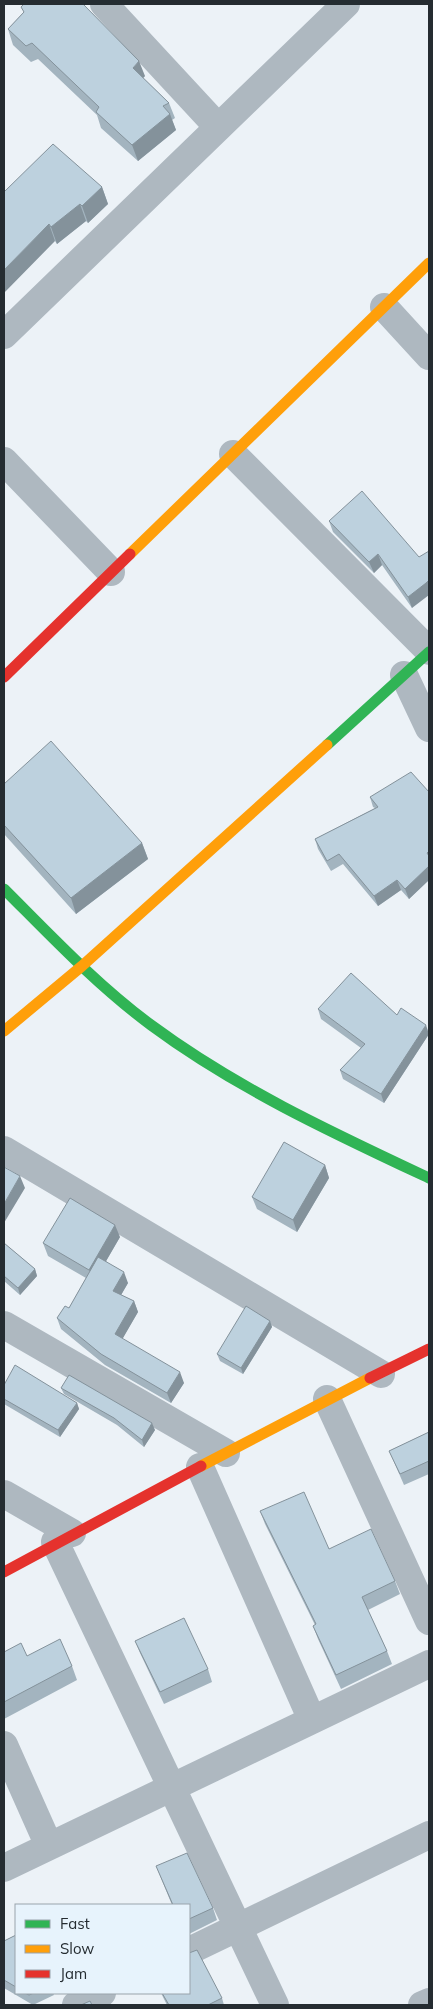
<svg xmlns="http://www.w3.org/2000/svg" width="433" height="2009" viewBox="0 0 433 2009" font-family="Mulish,sans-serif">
<rect width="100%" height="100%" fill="#ecf2f7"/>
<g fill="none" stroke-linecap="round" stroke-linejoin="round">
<path stroke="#aeb8c0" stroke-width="28" d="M104 4 218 127
M384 307 429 356
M4 335 346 4
M233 454 429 651
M4 461 111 572
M404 675 429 728
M4 1150 381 1374
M4 1325 226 1453
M327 1399 429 1621
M200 1467 312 1720
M4 1494 72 1533
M55 1542 275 2005
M4 1745 49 1846
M4 1868 429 1664
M189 1951 429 1835
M76 2005 102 1993
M422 2005 429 2002"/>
<path stroke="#30b455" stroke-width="11" d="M327 745 429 652
M4 889C51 936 97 985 151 1025 236 1088 333 1133 429 1178"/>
<path stroke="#ff9f0a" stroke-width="11" d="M130 554 429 263
M4 1031 82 966 327 745
M201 1466 370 1378"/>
<path stroke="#e5322d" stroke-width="11" d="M4 677 130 554
M370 1378 429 1349
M4 1572 201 1466"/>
</g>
<path fill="#a3b4bf" d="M21 7 145 76 143 78 169 103 175 118 172 120 176 130 138 161 101 128 97 115 38 59 31 62 13 45 8 29 24 12Z
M102 187 108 204 88 223 86 221 57 244 55 241 4 192Z
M329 521 419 557 412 608 382 565 374 573 333 532Z
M4 784 142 843 148 859 76 914 4 834Z
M429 792V880L409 899 401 890 378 906 343 864 331 871 318 849 315 839 375 808 373 807 370 797Z
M318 1009 397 1015 429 1034 384 1103 343 1079 340 1070 361 1048 321 1019Z
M325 1165 329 1178 297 1232 257 1209 252 1197Z
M120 1237 106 1261 128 1283 121 1295 134 1301 138 1312 122 1339 184 1383 171 1403 105 1365 61 1329 57 1318 69 1308 86 1278 48 1256 43 1243Z
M4 1243 35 1269 37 1276 20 1295 4 1281Z
M270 1321 272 1327 243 1374 220 1361 217 1354Z
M4 1385 77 1403 79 1409 60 1437 4 1404Z
M61 1388 155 1430 144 1447 117 1425 64 1394Z
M429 1432V1474L404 1485 394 1462 389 1451Z
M260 1511 329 1549 395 1581 400 1594 368 1610 387 1651 392 1664 341 1689 318 1639 313 1626 315 1625 265 1524Z
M135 1641 208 1669 212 1682 164 1704 140 1653Z
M4 1652 27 1656 72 1666 77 1680 4 1719Z
M156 1866 213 1908 217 1920 189 1934V1905H172Z
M16 1935V1993H53L54 1995 33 2005 4 1988V1941Z
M161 1993H189L222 1998 224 2005H167Z"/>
<path fill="#84929b" d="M139 61 145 76 138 83 133 68Z
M170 114 176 130 138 161 132 145Z
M102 187 108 204 88 223 82 206Z
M80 204 86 221 57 244 51 227Z
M49 224 55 241 4 293V270Z
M378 554 382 565 374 573 369 562Z
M429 580V595L412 608 408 597Z
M142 843 148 859 76 914 71 898Z
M429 866V880L409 899 405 889Z
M397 880 401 890 378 906 374 896Z
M426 1025 429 1034 384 1103 381 1094Z
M325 1165 329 1178 297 1232 293 1220Z
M20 1176 25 1188 4 1223V1204Z
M115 1225 120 1237 94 1282 89 1270Z
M35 1269 37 1276 20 1295 18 1288Z
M124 1272 128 1283 117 1302 113 1291Z
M134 1301 138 1312 119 1345 115 1334Z
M270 1321 272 1327 243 1374 241 1368Z
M180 1372 184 1383 171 1403 167 1393Z
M77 1403 79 1409 60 1437 58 1430Z
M152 1423 155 1430 144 1447 142 1440Z"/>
<path fill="#bdd1de" stroke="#84929b" d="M24 4H83L139 61 133 68 169 103 163 106 170 114 132 145 96 112 99 107 32 43 26 46 8 29 24 12 21 7Z
M53 144 102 187 82 206 80 204 51 227 49 224 4 270V192Z
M362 491 419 557 429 551V580L426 583 408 597 378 554 369 562 329 521Z
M51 741 142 843 71 898 4 825V784Z
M411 772 429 792V851L427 853 429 856V866L405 889 397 880 374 896 339 854 327 861 315 839 378 807 370 797Z
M351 973 397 1015 401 1008 426 1025 381 1094 340 1070 365 1044 318 1009Z
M284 1142 325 1165 293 1220 252 1197Z
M4 1167 20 1176 4 1204Z
M70 1198 115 1225 89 1270 43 1243Z
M4 1243 35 1269 18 1288 4 1276Z
M98 1257 124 1272 113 1291 134 1301 115 1334 180 1372 167 1393 101 1354 57 1318 65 1306 69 1308Z
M246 1306 270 1321 241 1368 217 1354Z
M15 1365 77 1403 58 1430 4 1399V1385Z
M69 1375 152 1423 142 1440 114 1418 61 1388Z
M429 1432V1461L400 1474 389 1451Z
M304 1492 329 1549 371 1529 395 1581 362 1597 387 1651 336 1675 313 1626 316 1624 260 1511Z
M184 1618 208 1669 160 1692 135 1641Z
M60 1639 72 1666 4 1702V1652L21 1643 27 1656Z
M187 1853 213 1908 189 1919V1905H173L156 1866Z
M16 1935V1987L4 1980V1941Z
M197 1950 222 1998 208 2005H169L162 1993H189V1953Z
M25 1993H34L29 1995Z
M90 2001 92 2005H81Z"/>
<rect width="433" height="2009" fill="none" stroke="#252c31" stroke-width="10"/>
<rect x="15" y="1904" width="175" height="90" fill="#e7f3fc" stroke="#99a3ab"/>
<rect x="25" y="1920" width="25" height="8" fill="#30b455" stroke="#99a3ab"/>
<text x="60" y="1929" font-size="15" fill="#252c31">Fast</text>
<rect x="25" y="1945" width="25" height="8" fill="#ff9f0a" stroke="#99a3ab"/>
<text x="60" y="1954" font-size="15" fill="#252c31">Slow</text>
<rect x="25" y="1970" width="25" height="8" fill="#e5322d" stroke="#99a3ab"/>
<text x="60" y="1979" font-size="15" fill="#252c31">Jam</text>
</svg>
